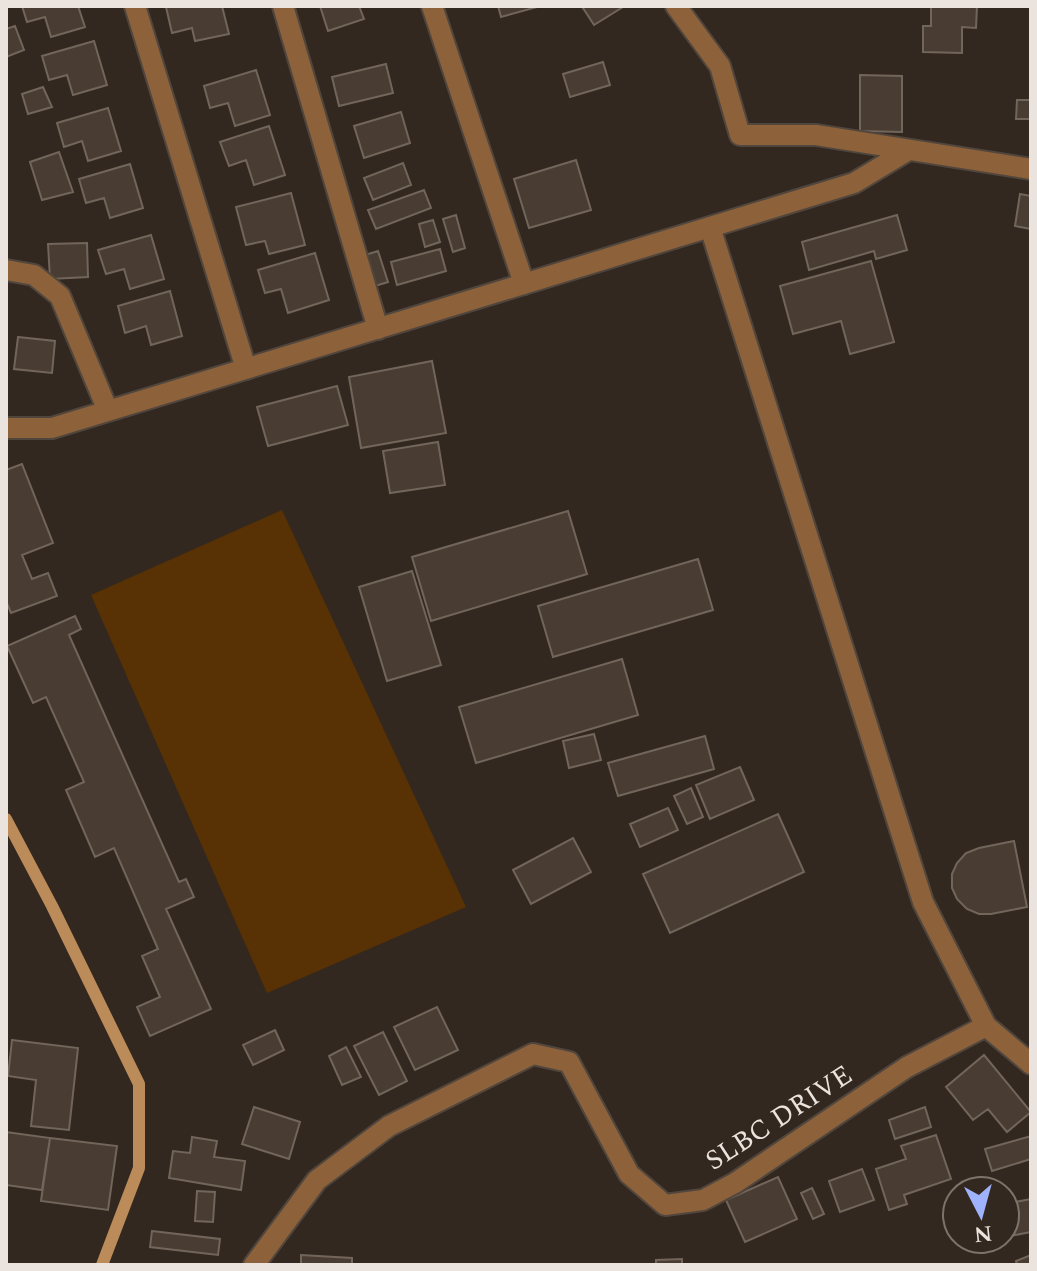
<svg xmlns="http://www.w3.org/2000/svg" width="1037" height="1271" viewBox="0 0 1037 1271" font-family="Spectral,serif">
<rect width="100%" height="100%" fill="#33281f"/>
<path fill="#583104" d="M282 510 466 907 267 993 91 595Z"/>
<g fill="none" stroke-linecap="round" stroke-linejoin="round">
<path stroke="#bb8b5a" stroke-width="12" d="M6 819 52 906 139 1084V1168L102 1265"/>
</g>
<path fill="#493d33" stroke="#72655a" stroke-width="2" d="M22 6H78L85 27 51 37 45 17 27 22Z
M171 6H222L229 34 195 41 192 28 172 33 166 7Z
M320 6H359L364 19 328 31Z
M498 6H536L537 7 501 17Z
M586 6H623V7L594 25 583 8Z
M931 6H977L976 28 962 27V53L923 52V26H931Z
M15 26 24 50 6 57V29Z
M94 41 107 85 73 95 67 75 49 80 42 56Z
M603 62 610 85 570 97 563 74Z
M386 64 393 93 339 106 332 77Z
M256 70 270 115 235 126 228 103 210 108 204 86Z
M860 75 902 76V132L860 131Z
M43 87 52 107 28 114 22 94Z
M1017 100H1031V119H1016Z
M108 108 121 151 88 161 82 141 64 147 57 123Z
M401 112 410 143 364 158 354 126Z
M269 126 285 175 254 185 246 160 229 166 220 142Z
M59 152 73 192 42 200 30 162Z
M576 160 591 210 529 228 514 179Z
M403 163 411 185 373 200 364 178Z
M130 164 143 208 110 218 104 198 86 203 79 179Z
M424 190 431 208 376 229 368 210Z
M291 193 305 245 269 254 265 241 246 245 236 207Z
M1020 194 1031 196V229L1015 226Z
M456 215 465 248 453 252 443 219Z
M897 215 907 250 876 259 874 251 809 270 802 242Z
M433 220 440 242 425 247 419 224Z
M151 235 164 279 130 289 124 269 106 274 98 250Z
M87 243 88 277 50 279 48 244Z
M440 249 446 271 397 285 391 262Z
M378 251 388 282 375 286 365 255Z
M315 253 329 300 288 313 281 289 265 293 258 270Z
M871 261 894 342 850 354 841 321 793 334 780 286Z
M170 291 182 336 151 345 146 326 125 333 118 306Z
M18 337 55 341 52 373 14 369Z
M432 361 446 433 361 448 349 377Z
M337 386 348 425 268 446 257 407Z
M438 442 445 485 390 493 383 451Z
M22 464 53 543 22 555 32 579 48 573 57 596 11 613 6 601V470Z
M568 511 587 574 431 621 412 557Z
M698 559 713 610 553 657 538 606Z
M412 571 441 665 387 681 359 587Z
M75 616 81 629 69 635 179 882 186 879 194 897 166 909 211 1009 150 1036 137 1007 160 997 142 956 158 949 114 848 95 857 66 790 84 782 46 697 33 703 7 646Z
M622 659 638 715 476 763 459 707Z
M594 734 601 760 569 768 563 741Z
M705 736 714 769 618 796 608 763Z
M740 767 754 800 710 819 696 785Z
M691 788 703 817 687 824 674 796Z
M668 808 678 830 640 847 630 824Z
M778 814 804 872 670 933 643 874Z
M573 838 591 872 531 904 513 870Z
M1014 841 1027 907 991 914H979L967 909 957 899 952 888V874L957 863 966 853 979 848Z
M437 1007 458 1050 415 1070 394 1027Z
M275 1030 284 1050 253 1065 243 1045Z
M383 1032 407 1081 379 1095 354 1046Z
M12 1040 78 1048 69 1130 31 1126 36 1080 8 1076Z
M346 1047 361 1077 342 1085 329 1056Z
M984 1055 1031 1112 1007 1132 988 1109 973 1120 946 1087Z
M254 1107 300 1122 289 1159 242 1144Z
M925 1107 931 1127 895 1139 889 1120Z
M6 1132 50 1138 42 1190 6 1185Z
M936 1135 951 1179 904 1195 907 1204 889 1210 876 1169 906 1159 901 1146Z
M1031 1136V1159L992 1171 985 1149Z
M192 1137 217 1141 214 1157 245 1161 241 1190 169 1178 173 1151 190 1153Z
M50 1138 117 1146 108 1210 41 1201Z
M862 1169 874 1200 840 1212 829 1181Z
M778 1177 797 1219 745 1242 726 1200Z
M812 1188 824 1214 813 1219 801 1193Z
M197 1191 215 1192 213 1222 195 1221Z
M1031 1199V1232L1005 1237V1204Z
M152 1231 220 1239 218 1255 150 1247Z
M301 1255 352 1258V1265H301Z
M1031 1255V1265H1017L1016 1261Z
M682 1259V1265H656V1260Z"/>
<g fill="none" stroke-linecap="round" stroke-linejoin="round">
<defs>
<path id="minor" d="M135 6 246 369
M283 6 378 329
M432 6 524 284
M676 6 720 66 740 135H816L1031 169
M710 227 923 902 986 1026
M6 270 34 275 60 296 108 411
M6 428H52L854 183 907 151
M254 1265 317 1180 389 1126 533 1054 569 1062 629 1174 665 1205 703 1200 735 1183 907 1067 986 1026 1031 1064"/>
</defs>
<use href="#minor" stroke="#50463d" stroke-width="24"/>
<use href="#minor" stroke="#8d613a" stroke-width="20"/>
</g>
<g text-anchor="middle" dominant-baseline="central" stroke-width="7" stroke-linejoin="round" paint-order="stroke">
<g font-size="28" fill="#ebe3dd" stroke="#33281f">
<text transform="translate(779 1118) rotate(-33)">SLBC DRIVE</text>
</g>
</g>
<rect width="1037" height="1271" fill="none" stroke="#ebe3dd" stroke-width="16"/>
<g transform="translate(981 1215) rotate(174)"><circle r="38" fill="#33281f" stroke="#7d736b" stroke-width="2"/>
<path d="M0-6L14 30L0 20L-14 30Z" fill="#9fb3fd"/>
<text y="-12" font-size="22" font-weight="bold" text-anchor="middle" fill="#ebe3dd">N</text>
</g>
</svg>
